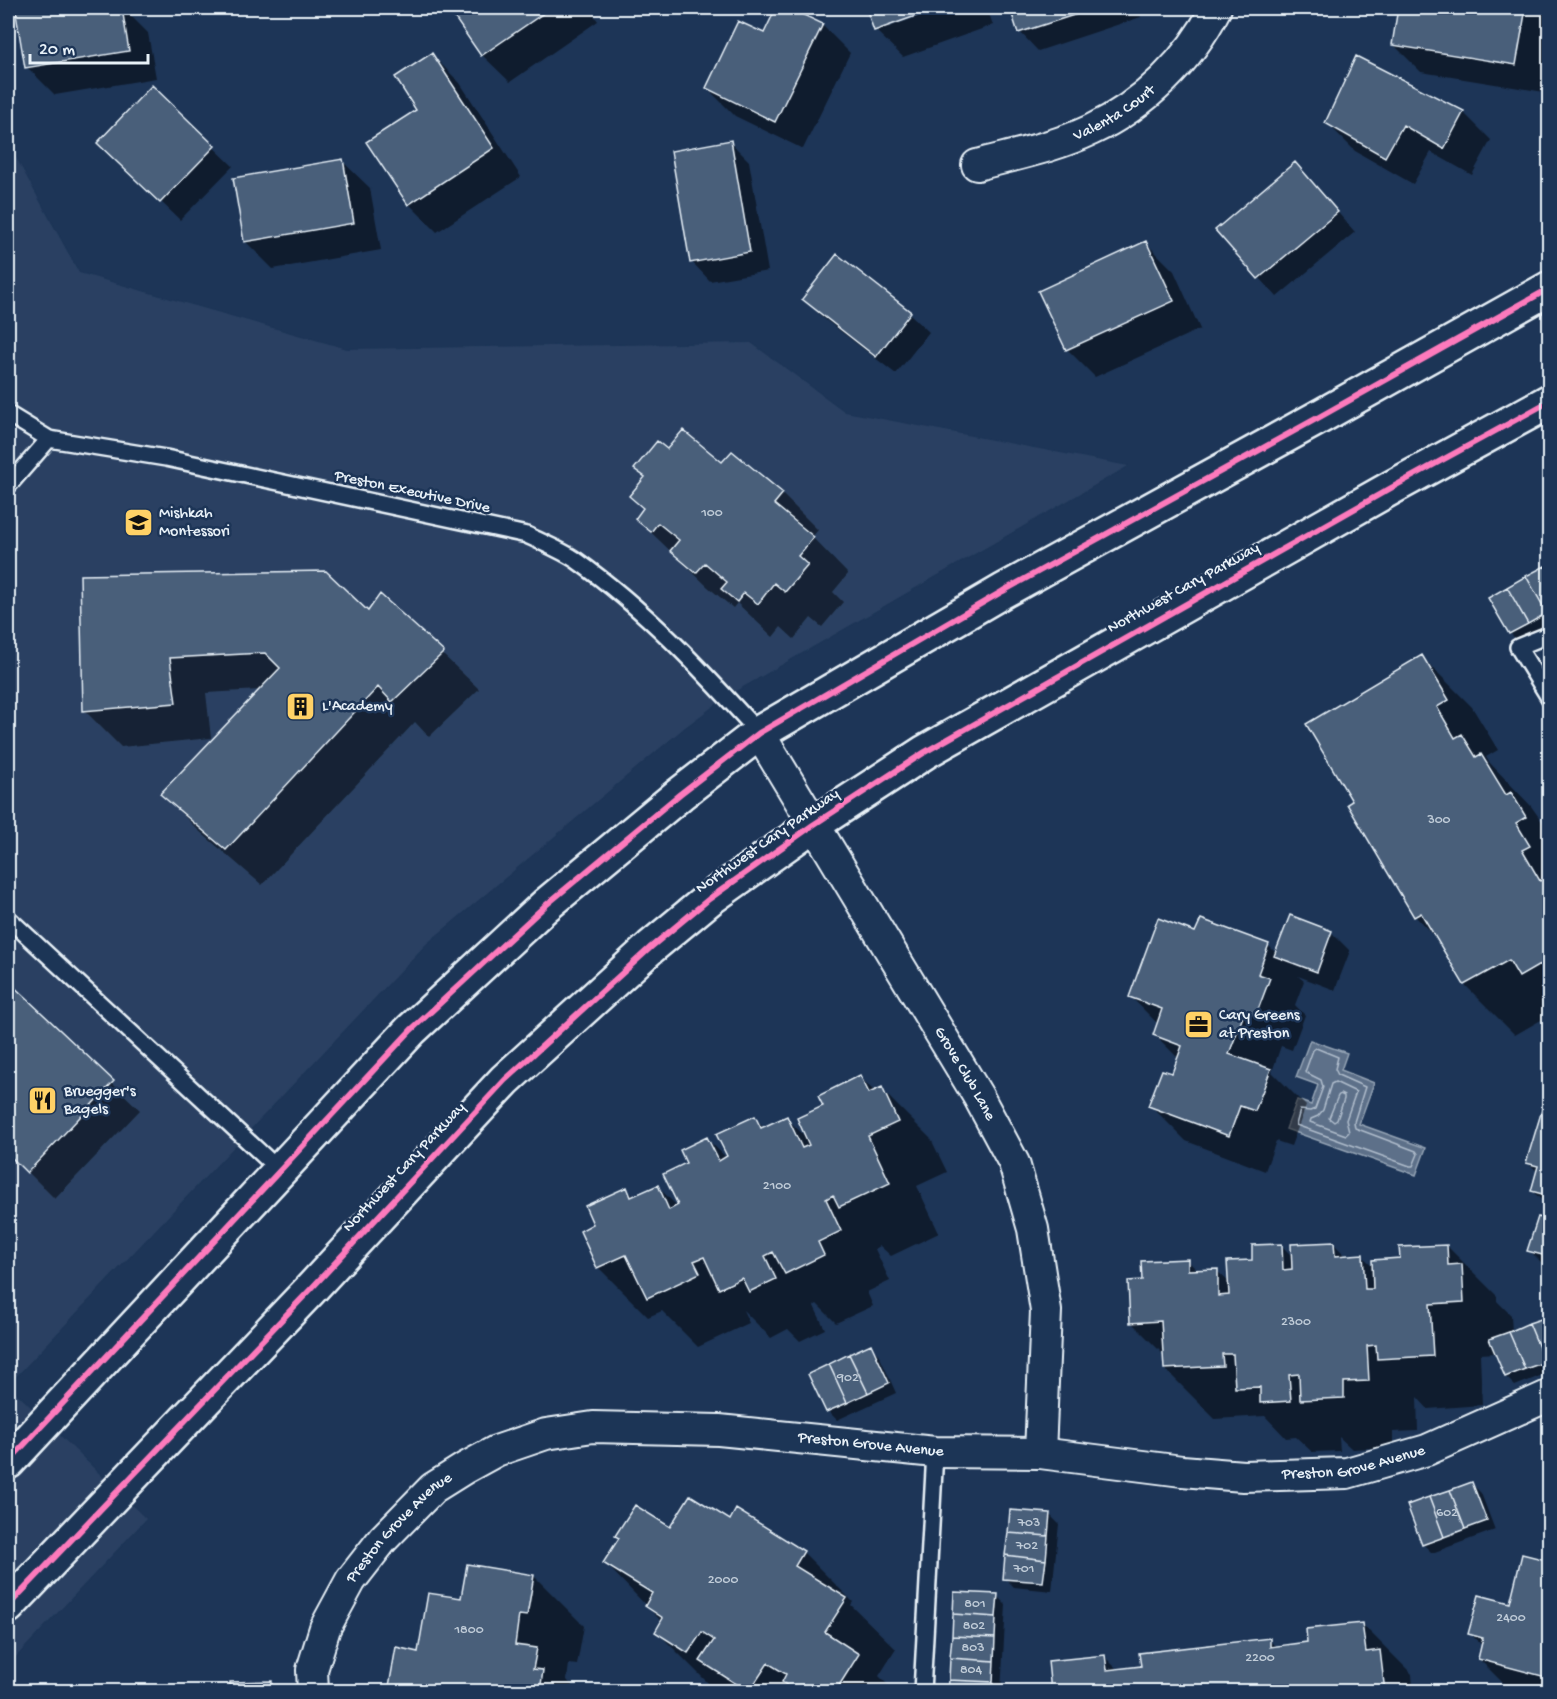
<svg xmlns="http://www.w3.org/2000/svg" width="1557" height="1699" viewBox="0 0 1557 1699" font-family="'Gochi Hand',sans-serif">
<rect width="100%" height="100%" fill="#1d3557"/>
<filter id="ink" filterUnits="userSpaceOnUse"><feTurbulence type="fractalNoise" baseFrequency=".0167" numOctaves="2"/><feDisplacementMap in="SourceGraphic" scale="12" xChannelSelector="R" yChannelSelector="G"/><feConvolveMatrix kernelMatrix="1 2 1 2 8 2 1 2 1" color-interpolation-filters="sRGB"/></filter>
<g filter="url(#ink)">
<path fill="#2a4162" d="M8 143 79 273 347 349 751 343 845 412 1128 466 727 696 685 727 426 944 8 1385 146 1519 8 1665Z"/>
<path fill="#5d7089" stroke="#95a4b5" stroke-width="1.5" d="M1310 1040 1347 1053 1341 1070 1374 1083 1359 1124 1426 1148 1416 1175 1286 1129 1297 1100 1311 1105 1318 1085 1296 1077Z"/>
<path fill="#0007" d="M17 8H123L148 33 156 78 55 95 27 67Z
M450 8H589L598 21 510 82 482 55Z
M778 8H785L822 25 850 53 803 149 735 116 707 88 764 35Z
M867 8H934L889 24V27L943 8H987L993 25 903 57 875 30Z
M1011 8H1138L1141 17 1038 51 1020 32Z
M1400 8H1550V59L1544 92 1421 72 1393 44Z
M432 55 460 83 521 177 437 232 409 204 368 143 418 110Z
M152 88 233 166 180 220 118 161Z
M1463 112 1491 140 1472 175 1431 152 1413 184 1355 151 1327 123Z
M730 142 749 161 768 271 710 281 692 262Z
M342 161 370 188 381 250 273 269 245 241Z
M1295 164 1355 232 1277 297 1217 230Z
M1146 243 1174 271 1200 329 1095 377 1067 349Z
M837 256 910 314 929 332 896 374 822 317 804 299Z
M667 451 723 465 782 494 818 530 812 537 848 574 833 592 843 602 822 627 811 618 794 639 781 627 773 637 737 603 733 608 708 587 637 519 644 509 631 496 646 478 636 468Z
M1550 565V625L1519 642 1510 633 1490 598Z
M82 576 368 613 381 596 479 689 429 737 415 722 262 885 198 830 162 794 260 690 206 693 211 738 121 747 85 711Z
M1422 657 1472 707 1498 750 1486 757 1489 762 1531 806 1550 833V1015L1515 1035 1465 985 1439 941 1415 916 1354 802Z
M1331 932 1350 951 1335 990 1298 976 1304 981 1295 1005 1305 1015 1292 1050 1281 1046 1272 1072 1306 1106 1291 1146 1276 1141 1265 1171 1186 1141 1150 1105 1172 1075 1179 1059 1155 1035 1158 1024 1131 997 1196 934 1268 945 1277 954Z
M8 983 140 1110 55 1199 8 1152Z
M860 1077 875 1092 881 1089 931 1139 947 1172 917 1186 939 1233 891 1256 880 1246 875 1249 890 1281 867 1292 873 1306 836 1323 817 1304 814 1306 825 1329 800 1341 788 1329 771 1338 743 1310 749 1323 698 1347 662 1311 648 1317 598 1267 595 1225 626 1189 635 1197 658 1187 682 1211 688 1164 707 1139 731 1162 755 1118 765 1128 786 1118 808 1139 825 1107Z
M1550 1092V1208L1532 1191 1538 1172 1528 1163Z
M1550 1213V1271L1529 1250 1547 1221Z
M1333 1243 1347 1257 1362 1256 1374 1267 1447 1246 1497 1296V1301L1511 1315 1512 1332 1550 1318V1372L1515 1386 1506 1377 1497 1353 1480 1354 1482 1405 1428 1409 1417 1397 1418 1431 1393 1432V1447L1352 1449 1339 1437 1340 1451 1312 1452 1296 1437 1286 1438 1265 1416 1215 1419 1165 1369 1164 1355 1131 1322 1144 1282 1187 1260 1198 1271H1217L1230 1283 1254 1261 1281 1245 1293 1257Z
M870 1346 879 1355 896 1393 837 1420 828 1411Z
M1472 1484 1481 1493 1495 1530 1432 1553 1423 1544Z
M1050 1515 1059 1524 1052 1591 1014 1587 1005 1578Z
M730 1522 803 1552 853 1602 851 1605 896 1649 879 1676 895 1692H722L707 1682 657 1632 662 1622 605 1563 670 1529Z
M1524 1556 1550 1692H1512L1479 1659 1483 1646 1470 1634 1511 1604Z
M534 1576 584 1626 577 1665 569 1664 567 1680 578 1692H390L462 1600Z
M997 1596 1006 1605 1001 1692H950Z
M1362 1624 1412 1674 1413 1686 1419 1692H1053L1105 1657 1118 1670 1142 1668 1269 1640 1277 1648 1309 1644Z
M272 1683 280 1692H232Z"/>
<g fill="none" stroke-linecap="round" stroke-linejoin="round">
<path stroke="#b0bdcc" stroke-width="1.5" d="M1316 1048 1338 1057 1335 1069 1338 1075 1365 1087 1354 1122 1355 1128 1416 1151 1418 1154 1413 1166H1410L1296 1125 1300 1110 1310 1111 1315 1109 1323 1087 1321 1080 1305 1072 1313 1050Z
M1335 1082 1356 1092 1346 1120 1349 1132 1346 1135 1310 1122 1311 1119 1318 1116 1323 1110 1331 1084Z
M1340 1094 1344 1096V1099L1337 1120 1334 1122 1329 1118 1338 1096Z"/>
</g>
<path fill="#495e7a" stroke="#e8f1f8" stroke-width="1.5" d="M15 8H88V9L122 8 129 51 25 68Z
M448 8H551L481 56Z
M776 8H789L823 24 775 122 706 88 738 21 764 33Z
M866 8H938L874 31Z
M1010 8H1096L1018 33Z
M1398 8H1526L1516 65 1392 45Z
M432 53 494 148 408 205 366 142 416 110 395 77Z
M1356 56 1464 111 1444 149 1403 125 1385 157 1325 123Z
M152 85 215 146 160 203 97 143Z
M731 140 750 252 690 263 671 151Z
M343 159 354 223 244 242 233 178Z
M1295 162 1338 212 1258 279 1215 230Z
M1146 241 1174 301 1066 350 1038 291Z
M837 254 911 312 876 357 802 299Z
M683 430 722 462 732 451 783 493 774 504 814 537 798 556 808 565 785 592 774 583 758 604 744 593 737 602 721 589 727 582 705 563 696 573 670 551 679 540 658 523 651 532 635 519 643 508 629 496 645 477 634 469 657 441 667 449Z
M1545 566 1550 574V611L1547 613 1526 576Z
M326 571 368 611 380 594 444 652 392 702 378 687 226 850 160 794 280 668 265 653 170 658 176 703 83 711 80 575Z
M1526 576 1547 613 1528 624 1507 587Z
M1507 587 1528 624 1509 634 1488 598Z
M1422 655 1449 700 1437 707 1455 738 1462 734 1476 757 1481 754 1506 795 1511 792 1526 817 1516 823 1530 846 1522 850 1540 881 1550 875V959L1519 977 1509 960 1464 985 1421 913 1414 917 1347 804 1352 801 1306 724Z
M1290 915 1332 931 1317 972 1274 956Z
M1158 918 1195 932 1201 919 1269 944 1258 974 1270 978 1256 1015 1245 1011 1229 1054 1271 1069 1255 1111 1240 1106 1229 1136 1148 1106 1162 1070 1172 1073 1182 1046 1153 1035 1162 1009 1129 997Z
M8 981 114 1081 27 1173 8 1154Z
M860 1075 869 1093 882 1087 898 1122 868 1136 890 1183 839 1207 833 1195 826 1199 841 1231 818 1242 824 1255 785 1274 773 1252 765 1256 776 1279 749 1292 742 1278 719 1289 704 1257 694 1261 700 1273 647 1298 626 1255 597 1268 580 1231 593 1224 585 1206 627 1187 631 1197 658 1185 669 1210 678 1205 663 1174 686 1163 680 1150 707 1137 719 1161 727 1156 716 1134 755 1116 761 1128 787 1116 802 1148 809 1145 797 1118 823 1106 818 1096Z
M1548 1090 1550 1091V1196L1531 1191 1538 1166 1526 1163Z
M1550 1207V1257L1527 1251 1538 1217 1546 1219Z
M1334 1242 1335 1256 1363 1254 1365 1289H1373L1372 1260 1400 1258 1399 1247 1447 1245 1448 1265 1462 1264 1464 1302 1430 1304 1433 1356 1377 1359 1376 1345 1367 1346 1369 1381 1344 1382V1398L1300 1400 1299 1374 1289 1375 1291 1401 1260 1403V1387L1235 1388 1233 1354H1222L1223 1366 1164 1369 1161 1321 1130 1323 1128 1281 1142 1280 1141 1261 1188 1259V1270L1218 1269V1296L1229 1295 1227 1261 1252 1260V1245L1282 1244 1283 1270 1292 1269 1291 1244Z
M1550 1316V1360L1545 1362 1529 1323Z
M1529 1323 1545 1362 1525 1369 1509 1332Z
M1509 1332 1525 1369 1505 1377 1489 1339Z
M871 1344 889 1383 868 1393 849 1354Z
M849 1354 868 1393 847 1403 829 1364Z
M829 1364 847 1403 826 1412 808 1374Z
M1472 1482 1487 1521 1465 1529 1450 1490Z
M1450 1490 1465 1529 1444 1537 1429 1497Z
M690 1495 730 1520 736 1509 804 1551 795 1566 847 1598 825 1632 859 1654 835 1692H797L782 1682 786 1674 768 1663 749 1692 700 1661 714 1640 702 1632 688 1653 655 1632 663 1618 645 1606 652 1593 603 1563 619 1538 615 1536 635 1505 670 1527Z
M1429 1497 1444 1537 1422 1545 1407 1505Z
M1010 1510 1050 1513 1048 1536 1008 1533Z
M1008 1533 1048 1536 1046 1560 1005 1555Z
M1522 1554 1550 1561V1692L1543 1690 1546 1677 1478 1659 1483 1638 1468 1634 1479 1595 1510 1603Z
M1005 1555 1046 1560 1043 1582 1003 1579Z
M467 1564 534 1575 527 1616 519 1615 515 1645 537 1648 533 1669 543 1670 540 1692H388L396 1647 418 1652 428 1593 461 1598Z
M954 1592 998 1594 996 1617 953 1614Z
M953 1614 996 1617 995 1638 952 1636Z
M1362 1623 1366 1652 1380 1650 1385 1692H1051L1048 1661 1105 1655 1107 1670 1141 1666 1139 1653 1270 1638V1647L1307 1642 1306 1629Z
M952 1636 995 1638 994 1661 950 1658Z
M950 1658 994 1661 993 1682 949 1680Z
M949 1680 993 1682 992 1692H948Z
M272 1681V1692H230V1682Z"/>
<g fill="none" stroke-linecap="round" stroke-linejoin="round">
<defs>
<path id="lane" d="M8 414 49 439
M8 486 49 439 166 458 527 535C543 543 561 550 576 560 645 609 702 670 759 733
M1550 634 1518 647 1550 699
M8 918 279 1170
M922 1692 935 1452"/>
<g id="street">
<path id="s1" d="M977 165C1014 155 1055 147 1091 130 1144 105 1189 61 1216 8"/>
<path id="s2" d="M759 733 978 1096 1014 1163 1033 1229 1046 1311 1040 1453"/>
<path id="s3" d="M313 1692 312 1670 325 1628 351 1580 383 1539 433 1488 465 1468 496 1451 546 1434 593 1427 719 1430 935 1452 1040 1453 1182 1471 1243 1476 1347 1473 1427 1450 1550 1395"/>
</g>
<path id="primary" d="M8 1462 411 1030 546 905 680 794 759 733 1003 591 1314 420 1550 288
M8 1606 310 1290 505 1080 651 947 709 899 813 825 925 752 1391 488 1550 401"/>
</defs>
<use href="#lane" stroke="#e8f1f8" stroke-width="20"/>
<use href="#street" stroke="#e8f1f8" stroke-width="34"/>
<use href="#primary" stroke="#e8f1f8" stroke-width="38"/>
<use href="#lane" stroke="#1d3557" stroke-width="15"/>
<use href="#street" stroke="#1d3557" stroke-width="30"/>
<use href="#primary" stroke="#1d3557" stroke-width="33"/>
<defs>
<path id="cycleway" d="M8 1462 411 1030 546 905 680 794 759 733 1003 591 1314 420 1550 288
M8 1606 310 1290 505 1080 651 947 709 899 813 825 925 752 1391 488 1550 401"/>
</defs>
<use href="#cycleway" stroke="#1d3557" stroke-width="10"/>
<use href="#cycleway" stroke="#fd7abc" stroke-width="6"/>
</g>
</g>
<defs>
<symbol id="school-square" viewBox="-11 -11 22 22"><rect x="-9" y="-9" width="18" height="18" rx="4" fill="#ffd166" stroke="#1d3557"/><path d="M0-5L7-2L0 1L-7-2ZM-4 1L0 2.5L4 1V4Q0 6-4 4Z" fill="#111"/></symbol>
<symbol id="building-square" viewBox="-11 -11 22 22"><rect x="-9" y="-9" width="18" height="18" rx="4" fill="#ffd166" stroke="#1d3557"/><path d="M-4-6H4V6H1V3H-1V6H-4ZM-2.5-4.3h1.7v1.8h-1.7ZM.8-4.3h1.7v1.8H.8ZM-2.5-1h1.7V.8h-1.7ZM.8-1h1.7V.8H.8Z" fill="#111"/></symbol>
<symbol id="office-square" viewBox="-11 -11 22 22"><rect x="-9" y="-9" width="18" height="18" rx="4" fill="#ffd166" stroke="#1d3557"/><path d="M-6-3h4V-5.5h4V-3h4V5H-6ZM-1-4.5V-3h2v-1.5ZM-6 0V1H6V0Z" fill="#111"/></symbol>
<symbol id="restaurant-square" viewBox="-11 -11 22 22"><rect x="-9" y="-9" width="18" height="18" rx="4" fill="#ffd166" stroke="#1d3557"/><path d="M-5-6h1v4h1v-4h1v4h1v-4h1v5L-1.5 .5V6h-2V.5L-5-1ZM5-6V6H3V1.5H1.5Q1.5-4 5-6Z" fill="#111"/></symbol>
</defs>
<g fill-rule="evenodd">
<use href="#school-square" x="122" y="506" width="33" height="33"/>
<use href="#building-square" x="284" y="690" width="33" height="33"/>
<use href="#office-square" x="1182" y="1008" width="33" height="33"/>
<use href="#restaurant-square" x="26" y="1084" width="33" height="33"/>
</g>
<g text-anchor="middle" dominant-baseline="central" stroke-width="5" stroke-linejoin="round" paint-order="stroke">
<g font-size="14" fill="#c0ccd8">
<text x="712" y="513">100</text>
<text x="1439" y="820">300</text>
<text x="777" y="1186">2100</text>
<text x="1296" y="1322">2300</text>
<text x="848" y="1378">902</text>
<text x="1447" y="1513">602</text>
<text x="1029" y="1523">703</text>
<text x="1027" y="1546">702</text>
<text x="1024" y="1569">701</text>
<text x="723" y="1580">2000</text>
<text x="975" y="1604">801</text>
<text x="1511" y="1618">2400</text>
<text x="974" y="1626">802</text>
<text x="469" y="1630">1800</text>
<text x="973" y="1648">803</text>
<text x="1260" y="1658">2200</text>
<text x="971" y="1670">804</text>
</g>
<g font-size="16" fill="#e8f1f8" stroke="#1d3557">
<text stroke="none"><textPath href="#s1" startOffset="148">Valenta Court</textPath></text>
<text transform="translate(412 493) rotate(12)">Preston Executive Drive</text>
<text transform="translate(1184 589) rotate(-29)">Northwest Cary Parkway</text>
<text transform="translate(768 842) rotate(-35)">Northwest Cary Parkway</text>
<text stroke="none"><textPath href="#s2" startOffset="398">Grove Club Lane</textPath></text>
<text transform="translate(405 1168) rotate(-47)">Northwest Cary Parkway</text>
<text stroke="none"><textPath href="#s3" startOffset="696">Preston Grove Avenue</textPath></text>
<text stroke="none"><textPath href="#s3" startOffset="1182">Preston Grove Avenue</textPath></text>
<text stroke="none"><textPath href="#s3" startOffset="192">Preston Grove Avenue</textPath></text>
</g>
<g font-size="16" fill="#e8f1f8" stroke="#1d3557" text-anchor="start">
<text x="159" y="514">Mishkah<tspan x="159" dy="18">Montessori</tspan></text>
<text x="322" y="707">L'Academy</text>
<text x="1219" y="1016">Cary Greens<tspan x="1219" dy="18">at Preston</tspan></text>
<text x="64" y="1092">Bruegger's<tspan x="64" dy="18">Bagels</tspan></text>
</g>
</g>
<rect width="1557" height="1699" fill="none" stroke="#1d3557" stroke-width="30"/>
<rect x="15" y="15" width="1527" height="1669" fill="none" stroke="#e8f1f8" stroke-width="2" filter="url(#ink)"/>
<path d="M30 54v9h118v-9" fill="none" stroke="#e8f1f8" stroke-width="3"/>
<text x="39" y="54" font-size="18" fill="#e8f1f8" stroke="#1d3557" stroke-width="4.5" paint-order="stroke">20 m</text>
</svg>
